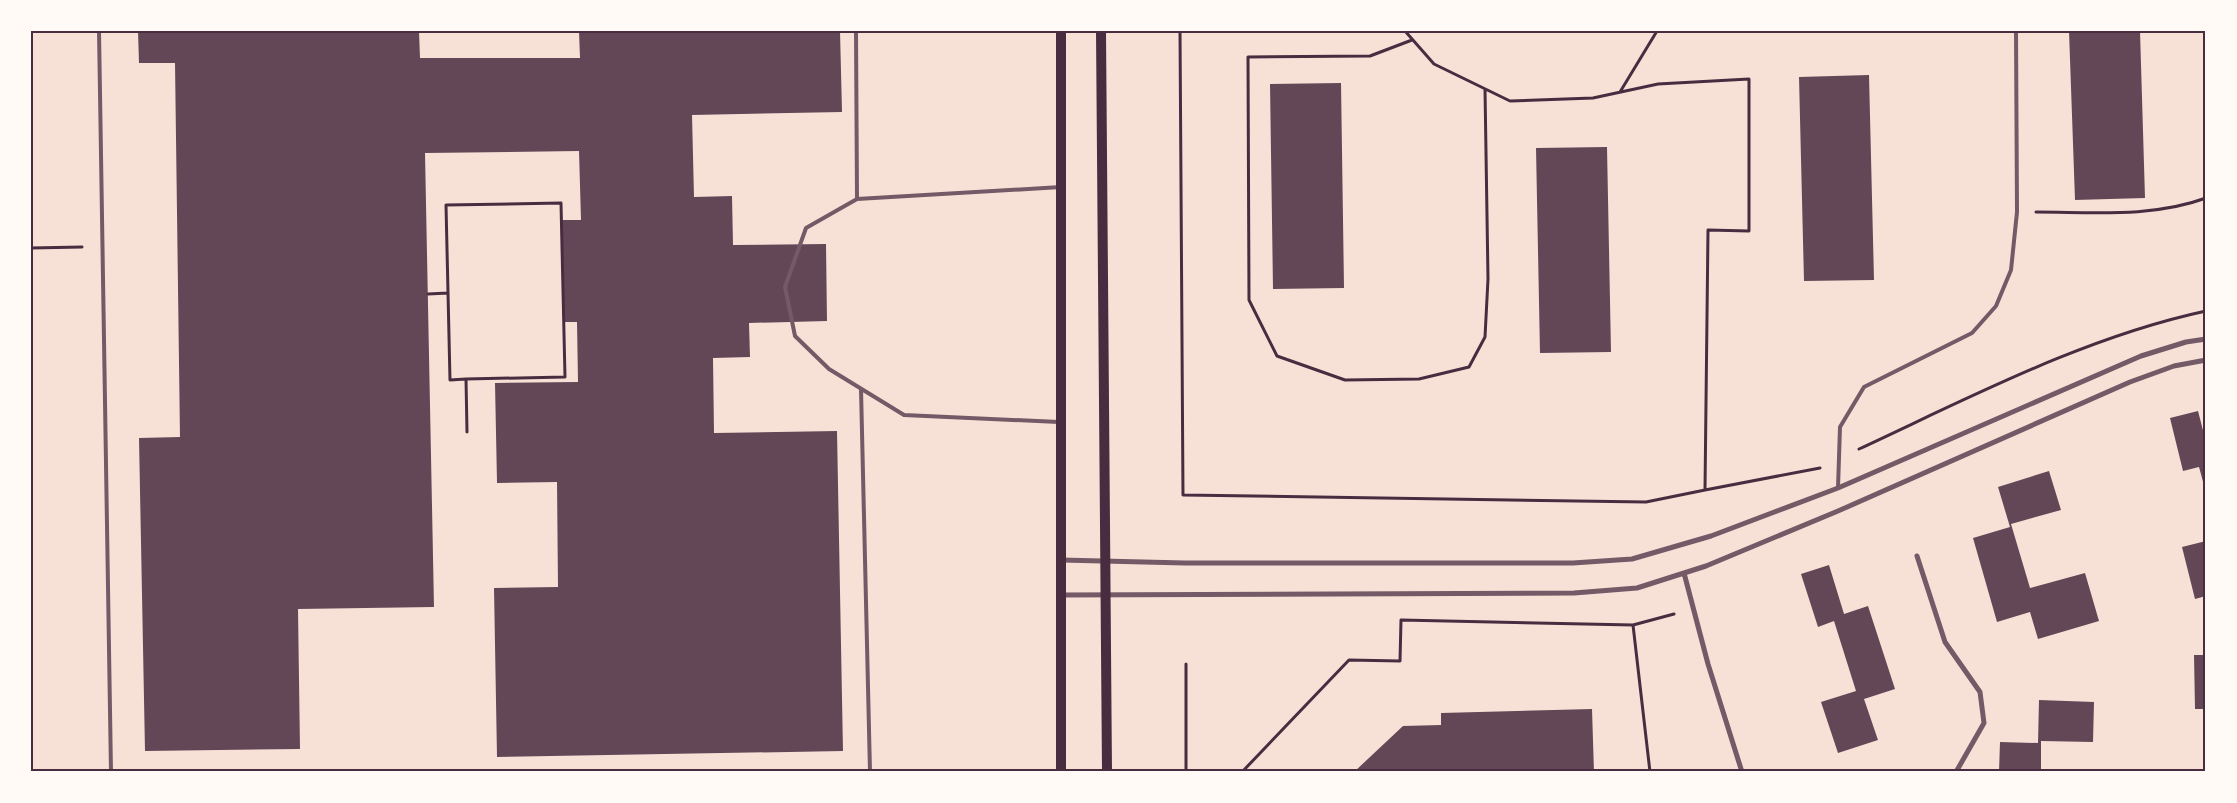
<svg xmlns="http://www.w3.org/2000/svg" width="2237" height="803" viewBox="0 0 2237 803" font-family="'Playfair Display',serif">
<rect width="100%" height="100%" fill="#f7e1d7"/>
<path fill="#644757" d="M138 31H419L420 58H580L579 31H840L842 112 692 115 694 197 732 196 733 245 826 244 827 321 749 323 750 357 713 358 714 433 837 431 843 751 497 757 494 588 558 587 557 482 497 483 495 383 578 382 577 322H564L562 220H581L579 151 425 153 434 607 298 609 300 749 145 751 139 438 180 437 175 63H139Z
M2069 31H2140L2145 198 2075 200Z
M1869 75 1874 280 1804 281 1799 77Z
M1341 83 1344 288 1273 289 1270 84Z
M1607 147 1611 352 1540 353 1536 148Z
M2198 411 2206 442 2205 489 2199 467 2183 471 2170 418Z
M2049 471 2061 510 2011 524 2030 588 2085 573 2099 621 2038 639 2030 612 1997 622 1973 538 2010 527 1998 487Z
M2206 541V596L2195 599 2182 547Z
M1829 565 1844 614 1868 606 1895 689 1864 699 1878 740 1838 753 1821 702 1856 691 1834 621 1818 627 1801 574Z
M2194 655H2206V709H2195Z
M2039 700 2094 702 2093 742 2041 741V772H1999L2000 742 2038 743Z
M1592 709 1594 772H1354L1403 726 1441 725V713Z"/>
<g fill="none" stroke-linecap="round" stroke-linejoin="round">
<path stroke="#4a2c40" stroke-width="3" d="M1180 31 1183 495 1646 502 1705 490 1708 230 1749 231V79L1658 84 1593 98 1510 101 1434 64 1405 31
M1412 40 1370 56 1248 57 1249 300 1277 356 1345 380 1419 379 1469 367 1485 337 1488 279 1485 89
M1620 92 1657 31
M2036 212C2092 212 2152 218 2206 198
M31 248 82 247
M428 294 448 293
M466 379 565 377 561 203 446 205 450 380 466 379 467 432
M1859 449C1971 397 2085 337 2206 311
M1705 490 1820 468
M1633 625 1650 772
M1186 772V664
M1242 772 1349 660 1400 661 1401 620 1633 625 1674 614"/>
<path stroke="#755966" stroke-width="4" d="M99 31 111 772
M856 31 857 199
M861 389 870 772
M1059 422 904 415 829 369 795 336 785 287 806 228 857 199 1061 187
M1838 488 1840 427 1864 387 1972 333 1996 306 2011 270 2017 212 2016 31"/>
<path stroke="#755966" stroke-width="5" d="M1917 556 1945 642 1980 692 1984 723 1956 772
M1061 560 1185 563H1573L1632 559 1711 536 1838 488 2141 356 2186 342 2206 339
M1684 573 1708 664 1742 772
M1061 595 1574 593 1637 588 1706 566 1838 511 2130 382 2174 366 2206 360"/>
<path stroke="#4a2c40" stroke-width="10" d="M1061 31V772
M1101 31 1107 772"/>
</g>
<rect width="2237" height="803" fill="none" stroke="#fffaf5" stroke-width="65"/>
<rect x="32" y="32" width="2172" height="738" fill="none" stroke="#4a2c40" stroke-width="2"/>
</svg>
